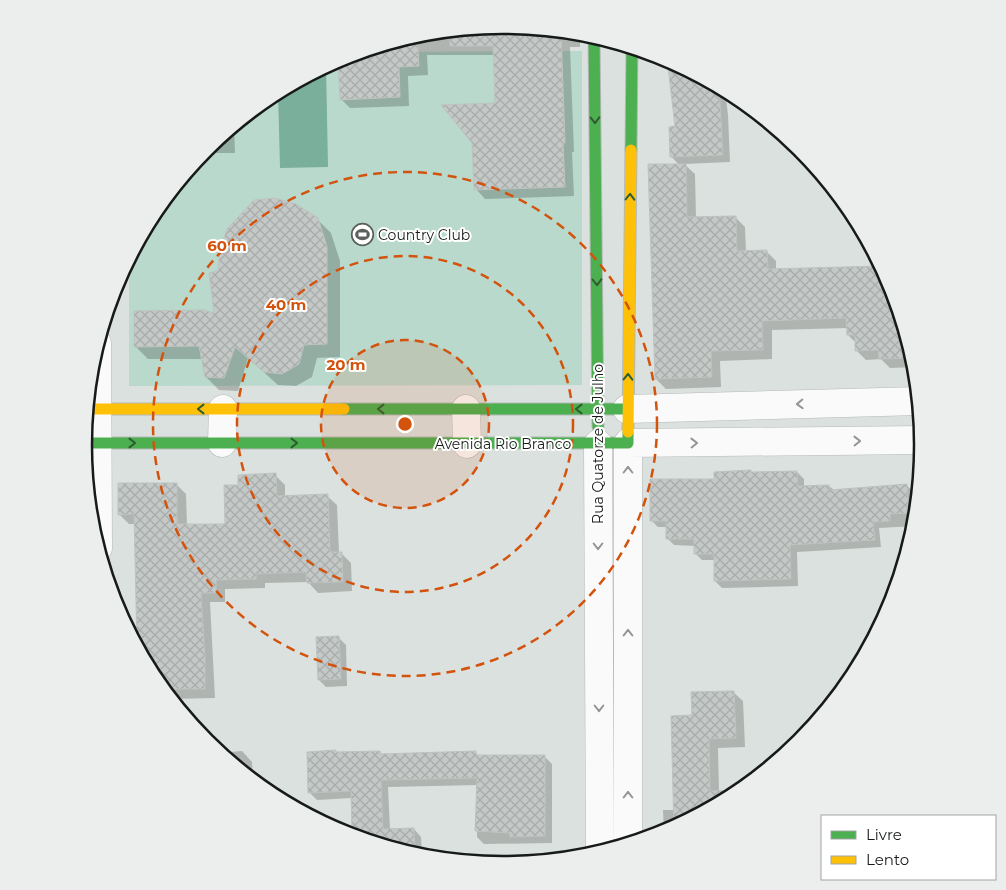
<svg xmlns="http://www.w3.org/2000/svg" width="1006" height="890" viewBox="0 0 1006 890" font-family="Montserrat,sans-serif">
<defs>
<pattern id="building-cross-hatch" width="8" height="8" patternUnits="userSpaceOnUse" patternTransform="scale(1.25)"><rect width="8" height="8" fill="#c4c9c7"/><path d="M0 0l8 8M0 8l8-8" fill="none" stroke="#a8acaa"/></pattern>
</defs>
<rect width="100%" height="100%" fill="#dbe1de"/>
<path fill="#b9d9cc" d="M582 51V385L129 386V258L154 211 206 148 270 96 343 57 360 52Z"/>
<path fill="#7aaf9c" d="M326 66 328 167 280 168 278 91Z"/>
<path fill="#0003" d="M503 25 580 33V47H570L574 152H572L574 196 485 199 476 189 497 104 494 55H427L428 75 408 76 409 106 350 108 341 99 339 59 343 57 421 33Z
M668 59 725 90 728 115 730 162 684 164 695 174 696 218 735 217 745 227 746 252 766 251 776 261V270L877 267V258L891 285 915 367 890 368 881 359 866 360 856 350V343L848 335V328L772 330V359L720 361 721 387 666 389 656 379 679 165 671 156 676 128Z
M234 125 235 153H214L208 147Z
M317 219 331 233 340 261V357L317 358 312 377 296 386 278 385 248 358 238 391 219 390 206 377 203 359H148L135 346 215 314 219 272Z
M797 472 804 479V487L829 486 834 490 906 485 913 491H918L915 526 879 528 881 547 797 552 798 586 722 588 715 581V560H702L695 553V546L674 545 667 538V527H658L651 520 715 480Z
M275 475 285 485V497L327 496 337 505 339 553H341L351 563 352 591 318 593 308 582 265 583V588L225 589V602H210L215 698 170 699 154 678 138 649 135 524H129L119 514 176 484 186 494 187 526 226 525 240 486Z
M339 638 346 645 347 686 326 687 319 680Z
M733 692 743 701 745 747 718 748 719 792H740L664 833 663 810H675L693 716Z
M242 751 252 762 253 781 219 753Z
M380 752 383 755 475 752 479 756H544L552 764V843L484 844 477 837 478 785 388 787 390 830 414 829 421 837 422 857 354 836 352 798 317 800 309 792Z"/>
<path fill="url(#building-cross-hatch)" stroke="#bec3c1" d="M504 25 561 31 565 143H563L565 187 474 190 472 143 441 105 495 103 493 46H450L449 30Z
M417 34 419 66 399 67 400 97 340 100 338 59Z
M667 58 719 86 723 155 670 157 669 127 675 126Z
M648 164H686L687 217 736 216 737 251 767 250 768 269 881 266 891 285 913 358 879 359 878 350 855 351V335H847L846 318 762 321 763 350 711 351 712 377 655 379Z
M275 198 296 204 318 218 327 247V344L304 345 299 364 282 374 264 372 235 347 224 378 205 377 199 346 134 347V311L204 310 214 313 209 273 218 271 220 249 227 229 254 200Z
M751 470V472L797 471 798 486 829 485 830 490 907 484 908 513 890 514V521L873 522 875 540 790 545 791 579 714 581V554H694V539H666V521H650V479H714V472Z
M276 473 277 496 328 494 330 552H342L343 582 307 583 306 572 256 574V579L216 580V593H201L205 657V689H163L154 678 137 646 134 514 118 515V483H177V524H225L224 485H238V475Z
M339 636 341 679 318 680 316 637Z
M734 691 736 738 709 739 710 791 741 790 674 828 671 716 692 715 691 692Z
M336 750V752L380 751 381 754 476 751V755H545V836L510 837V833L475 831 477 778 381 780 383 829 414 828 415 855 347 834V831H352L351 791 308 793 307 752Z"/>
<g fill="none" stroke-linecap="round" stroke-linejoin="round">
<defs>
<path id="street" d="M97 343 98 548
M466 409 467 444
M627 409 919 401
M222 443 223 409
M598 444 600 852
M628 844V443L922 440"/>
<path id="fast" d="M594 36 598 427
M631 150 632 47
M344 409H627
M83 443H628V432"/>
<path id="slow" d="M87 409H344
M628 432 631 150"/>
</defs>
<use href="#street" stroke="#b4b9b6" stroke-width="29"/>
<use href="#fast" stroke="#b4b9b6" stroke-width="13"/>
<use href="#slow" stroke="#b4b9b6" stroke-width="13"/>
<use href="#street" stroke="#fafafa" stroke-width="28"/>
<use href="#fast" stroke="#4caf50" stroke-width="11"/>
<use href="#slow" stroke="#ffc107" stroke-width="11"/>
</g>
<defs><path id="oneway-chevron" d="M-2-3.5L2.5 0L-2 3.5" fill="none" stroke-width="1.6" stroke-linecap="round" stroke-linejoin="round" transform="scale(1.25)"/></defs>
<g stroke="#2e5d31">
<use href="#oneway-chevron" transform="translate(595 120) rotate(89)"/>
<use href="#oneway-chevron" transform="translate(630 197) rotate(-89)"/>
<use href="#oneway-chevron" transform="translate(597 282) rotate(89)"/>
<use href="#oneway-chevron" transform="translate(628 377) rotate(-89)"/>
<use href="#oneway-chevron" transform="translate(201 409) rotate(-180)"/>
<use href="#oneway-chevron" transform="translate(381 409) rotate(-180)"/>
<use href="#oneway-chevron" transform="translate(579 409) rotate(180)"/>
<use href="#oneway-chevron" transform="translate(132 443)"/>
<use href="#oneway-chevron" transform="translate(294 443)"/>
</g>
<g stroke="#939594">
<use href="#oneway-chevron" transform="translate(800 404) rotate(178)"/>
<use href="#oneway-chevron" transform="translate(857 441) rotate(-1)"/>
<use href="#oneway-chevron" transform="translate(694 443) rotate(-1)"/>
<use href="#oneway-chevron" transform="translate(628 470) rotate(-90)"/>
<use href="#oneway-chevron" transform="translate(598 546) rotate(90)"/>
<use href="#oneway-chevron" transform="translate(628 633) rotate(-90)"/>
<use href="#oneway-chevron" transform="translate(599 708) rotate(90)"/>
<use href="#oneway-chevron" transform="translate(628 795) rotate(-90)"/>
</g>
<circle cx="405" cy="424" r="84" fill="#d3530d" fill-opacity=".12"/>
<g fill="none" stroke="#d3530d" stroke-width="2.5" stroke-dasharray="9 6">
<circle cx="405" cy="424" r="84"/>
<circle cx="405" cy="424" r="168"/>
<circle cx="405" cy="424" r="252"/>
</g>
<defs>
<symbol id="stadium-ring" viewBox="-11 -11 22 22"><circle r="9.5" fill="#fff" stroke="#5b605d" stroke-width="1.5"/><path d="M0-5a6.5 5 0 1 0 0 10a6.5 5 0 1 0 0-10ZM-3.5-1.8h7v3.6h-7Z" fill="#5b605d"/></symbol>
</defs>
<g fill-rule="evenodd">
<use href="#stadium-ring" x="350" y="222" width="25" height="25"/>
</g>
<g text-anchor="middle" dominant-baseline="central" stroke-width="4" stroke-linejoin="round" paint-order="stroke">
<g font-size="14" fill="#161a18" stroke="#fff" text-anchor="start">
<text x="378" y="235">Country Club</text>
</g>
<g font-size="14" fill="#161a18" stroke="#fff">
<text x="503" y="444">Avenida Rio Branco</text>
<text transform="translate(598 444) rotate(-90)">Rua Quatorze de Julho</text>
</g>
</g>
<path d="M0 0H1006V890H0ZM92 445a411 411 0 1 1 822 0a411 411 0 1 1-822 0Z" fill="#eceded" fill-rule="evenodd"/>
<path fill="none" stroke="#161a18" stroke-width="2.5" d="M92 445a411 411 0 1 1 822 0a411 411 0 1 1-822 0Z"/>
<circle cx="405" cy="424" r="8" fill="#d3530d" stroke="#fff" stroke-width="2.5"/>
<g font-size="15" text-anchor="middle" font-weight="bold" fill="#d3530d" stroke="#fff" stroke-width="4" stroke-linejoin="round" paint-order="stroke">
<text x="227" y="251">60 m</text>
<text x="286" y="310">40 m</text>
<text x="346" y="370">20 m</text>
</g>
<rect x="821" y="815" width="175" height="65" fill="#ffffff" stroke="#a2a3a3"/>
<rect x="831" y="831" width="25" height="8" fill="#4caf50" stroke="#a2a3a3"/>
<text x="866" y="840" font-size="15" fill="#161a18">Livre</text>
<rect x="831" y="856" width="25" height="8" fill="#ffc107" stroke="#a2a3a3"/>
<text x="866" y="865" font-size="15" fill="#161a18">Lento</text>
</svg>
